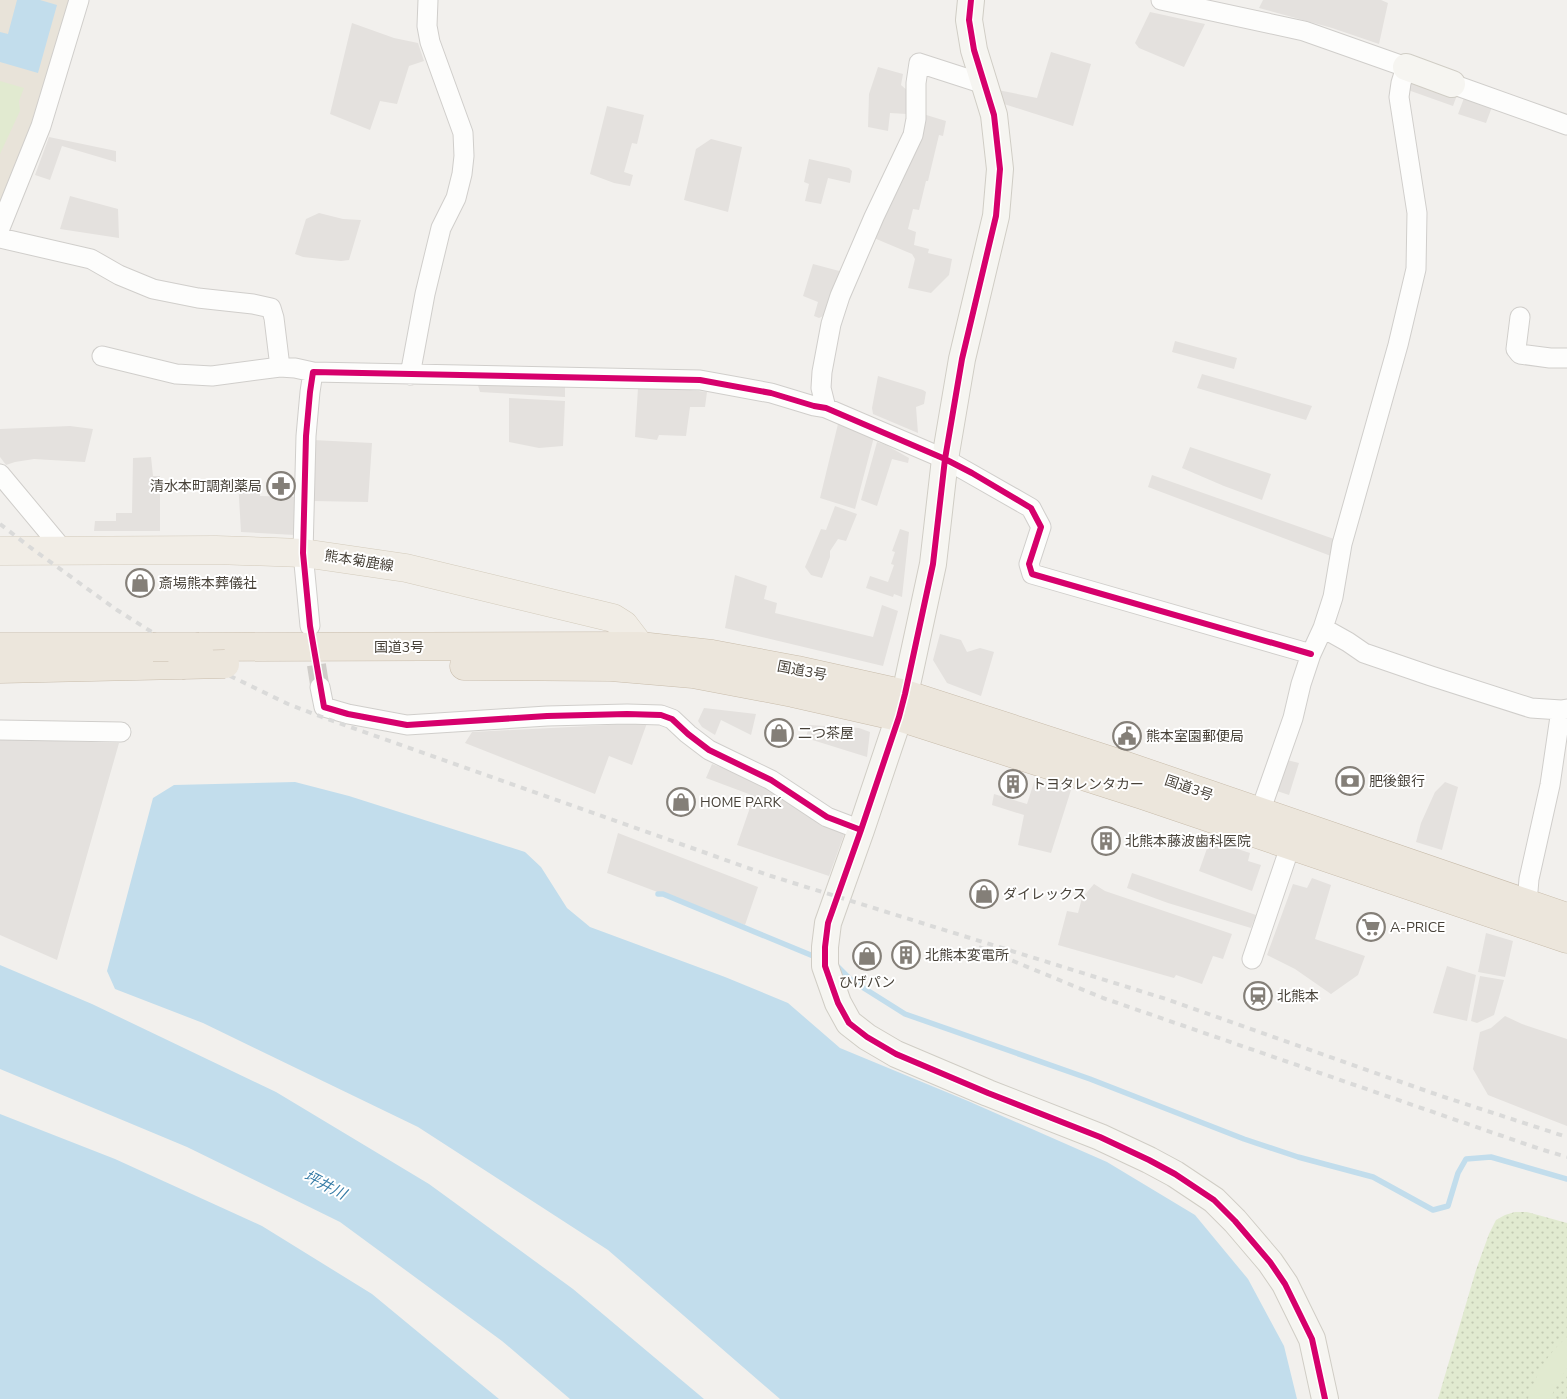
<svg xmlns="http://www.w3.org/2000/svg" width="1567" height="1399" viewBox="0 0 1567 1399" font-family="'Nunito Sans','Noto Sans JP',sans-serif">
<defs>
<pattern id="park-dots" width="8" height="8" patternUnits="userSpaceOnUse" patternTransform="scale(1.25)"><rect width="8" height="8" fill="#e1ead0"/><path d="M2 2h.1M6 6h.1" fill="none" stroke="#c3cab3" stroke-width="1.8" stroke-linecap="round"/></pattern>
</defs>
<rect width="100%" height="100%" fill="#f2f0ed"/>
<path fill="#e8e3d9" d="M0 0H70L44 94 0 203Z"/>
<path fill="url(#park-dots)" d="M1515 1212H1527L1567 1223V1399H1438L1476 1270 1489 1234 1496 1220 1505 1215Z"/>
<path fill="#e1ead0" d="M0 81 24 88 19 101 20 111 0 154Z
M1567 1337V1368L1555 1387 1551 1399H1528C1536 1374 1547 1354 1567 1337Z"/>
<path fill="#e4e1de" d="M1263 0H1381L1388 3 1379 44 1332 28 1259 8Z
M1150 12 1205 24 1184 67 1139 48 1135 43Z
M352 23 394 38 418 43 424 61 409 66 397 104 380 101 370 130 330 114Z
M1051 52 1091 64 1073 126 1004 104 998 90 1037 98Z
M878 67 903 74 901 85 908 91 907 114 890 113 888 131 868 127 869 94Z
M1412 78 1457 95 1453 106 1408 90Z
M1464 98 1492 107 1486 123 1458 114Z
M607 106 644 115 637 144 632 143 624 172 633 175 630 186 614 183 590 174Z
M923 114 946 121 943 136 939 135 928 181H926L919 210 913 209 908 229 916 232 914 245 929 249 928 253 952 259 949 275 931 293 908 288 915 259 912 254 874 238Z
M49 137 116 151V162L62 146 50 180 35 175Z
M711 139 742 147 728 212 684 200 696 149Z
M809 159 849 168 852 171 850 183 828 178 821 204 805 201 809 184 804 182Z
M70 196 118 209 119 238 60 229Z
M319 213 343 219 361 220 349 260 341 261 303 257 295 254 306 219Z
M813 264 843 272 828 314 819 318 814 316 818 302 803 296Z
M1175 341 1237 358 1234 369 1172 352Z
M1202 374 1312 406 1306 420 1197 388Z
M878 376 923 390 926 392 924 404 916 407 918 433 873 414 872 408Z
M477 382 565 384V397L480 392Z
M638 388 681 389 707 392 705 407H690L686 436 659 435 657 440 635 437Z
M509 398 565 401 563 446 539 448 509 442Z
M838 424 874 437 855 509 820 498Z
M70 426 93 429 85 462 34 459 15 462 6 465 0 457V429Z
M313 440 372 443 368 502 313 501Z
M877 442 886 445 909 458 908 463 892 459 877 506 861 500Z
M1190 447 1271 474 1262 500 1224 486 1182 468Z
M151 457 153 476H160V531H94L95 521H116V513H132L133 458Z
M1152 475 1334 539 1331 556 1148 487Z
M259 478 260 496 299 497 295 535 241 532 238 480Z
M835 506 857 514 846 541 838 539 830 551V557L822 578 811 575 805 567 821 529 826 530Z
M900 529 909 532 902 597 894 594 893 597 866 588 870 576 888 582 894 565 891 564 895 552 892 551Z
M735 575 767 586 764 599 777 603 775 613 873 637 882 605 898 611 883 666 725 628Z
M940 634 961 640 967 652 980 648 994 652 981 696 947 683 933 660Z
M704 708 756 714 751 735 721 720 715 735 702 727 698 721Z
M647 723 632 765 609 756 595 794 465 743 472 732Z
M809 725 859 728 870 732 867 757 806 738Z
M0 739 119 743 57 960 0 935Z
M1287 760 1299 763 1289 795 1277 791Z
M712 764 758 781 845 832 829 876 737 845 754 796 706 778Z
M1035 779 1071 790 1051 853 1018 845 1024 815 992 805 994 794 1027 804Z
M1445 782 1458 787 1442 850 1416 842 1421 823 1435 792Z
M618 833 758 887 745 925 607 873Z
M1210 840 1250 853 1248 861 1261 865 1252 891 1199 871Z
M1132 873 1256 915 1251 928 1168 903 1127 888Z
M1312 878 1331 885 1315 939 1365 956 1358 975 1331 994 1295 969 1267 955 1293 884 1307 888Z
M1094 884 1105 891 1232 934 1223 959 1213 956 1202 984 1176 975 1174 978 1058 945 1067 911 1078 913 1082 898Z
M1486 933 1513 941 1505 977 1478 972Z
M1447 966 1476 975 1467 1021 1433 1013Z
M1480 976 1504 980 1494 1015 1477 1023 1471 1021Z
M1505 1016 1522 1024 1567 1039V1126L1488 1095 1473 1069 1480 1032 1491 1028Z"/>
<path fill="#c2ddec" d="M17 0H40L57 5 38 73 0 62V32L8 34Z
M295 782 349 796 525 852 541 867 567 908 590 927 725 977 788 1003 840 1048 968 1101 1107 1162 1195 1215 1248 1279 1284 1346 1297 1399H780L608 1250 418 1127 203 1023 115 989 107 971 153 798 174 785Z
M0 965 92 1004 276 1092 429 1184 573 1289 704 1399H570L502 1341 340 1222 187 1147 0 1069Z
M0 1114 115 1159 262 1226 372 1294 499 1399H0Z"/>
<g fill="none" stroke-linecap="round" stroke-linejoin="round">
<path stroke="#c2ddec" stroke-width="5.5" d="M658 894H663L818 958
M833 965 838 967 851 980 905 1014 1090 1079 1244 1139 1298 1157 1373 1177 1433 1210 1448 1206 1458 1173 1466 1159 1491 1157 1567 1179"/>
<path stroke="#d0cdc9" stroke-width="19" stroke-dasharray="19 9" stroke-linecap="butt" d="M312 637 320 687"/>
<defs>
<path id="street" d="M1161 0 1304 31 1406 67 1401 83 1399 97 1417 213 1416 269 1398 345 1342 544 1333 597 1323 628 1311 654 1301 684 1293 718 1260 812
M1452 84 1567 125
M0 228 41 126 79 0
M0 238 91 259 119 275 153 289 198 298 253 304 271 308 274 318 280 367
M1520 317 1516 349 1520 354 1550 358H1567
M102 356 176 374 212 376 280 367 295 368 313 372
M410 375 425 294 441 228 456 198 462 174 464 156 463 133 430 42 427 26 428 0
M826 408 821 388 822 372 831 324 840 296 874 217 913 135 916 119V83L919 63 984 84
M0 474 65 552
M310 626 303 553 306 436 310 392 313 372 700 380 771 393 814 406 826 408 945 459 1031 508 1041 527 1029 564 1032 574 1311 654
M1323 628 1348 642 1364 653 1431 676 1531 708 1561 710 1567 709
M320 687 324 707 348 714 407 725 547 716 627 714 661 715 672 719 688 734 709 750 771 780 827 817 861 830
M0 730 121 732
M1527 903 1529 879 1550 785 1561 710
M1252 959 1294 835"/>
<path id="secondary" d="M971 0 969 20 974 50 994 115 1000 169 996 216 962 359 945 459 933 564 905 694 899 717 861 830 828 923 825 947V966L838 1003 849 1023 867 1037 896 1054 988 1093 1100 1137 1149 1160 1175 1174 1214 1200 1235 1221 1270 1262 1285 1284 1312 1339 1325 1399
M1406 67 1452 84"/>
<path id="primary" d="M0 551 216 550 303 553 406 568 613 618 624 625 640 646"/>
<path id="highway" d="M0 647H153
M199 647 640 646 712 654 797 670 905 694 1115 762 1567 917
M464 666 611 667 693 674 793 693 899 717 1142 795 1567 939
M0 669 182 665"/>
</defs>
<use href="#street" stroke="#d0cecb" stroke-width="21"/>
<use href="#secondary" stroke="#d0cdc5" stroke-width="28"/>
<use href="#primary" stroke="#d3cbbc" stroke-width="29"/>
<use href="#highway" stroke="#c8bcab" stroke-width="29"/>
<use href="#street" stroke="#fdfdfc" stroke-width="19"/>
<use href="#secondary" stroke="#f6f5f1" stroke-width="26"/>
<use href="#primary" stroke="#f1ede6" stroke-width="28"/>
<use href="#highway" stroke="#ece6dc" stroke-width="28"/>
<path stroke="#dadad9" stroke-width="4" stroke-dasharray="6 6" stroke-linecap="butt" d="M0 524 35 551 117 610 193 658 288 704 322 717 771 876 1166 999 1438 1095 1567 1137
M979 947 1103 998 1540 1149 1567 1157"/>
<defs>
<path id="highway-bridge" d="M153 647H199
M182 665 225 664"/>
</defs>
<use href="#highway-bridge" stroke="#c8bcab" stroke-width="29" stroke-linecap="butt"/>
<use href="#highway-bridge" stroke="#ece6dc" stroke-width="28"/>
<defs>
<path id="cycleway" d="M971 0 969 20 974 50 994 115 1000 169 996 216 962 359 945 459 933 564 905 694 899 717 861 830 828 923 825 947V966L838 1003 849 1023 867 1037 896 1054 988 1093 1100 1137 1149 1160 1175 1174 1214 1200 1235 1221 1270 1262 1285 1284 1312 1339 1325 1399
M861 830 827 817 771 780 709 750 688 734 672 719 661 715 627 714 547 716 407 725 348 714 324 707 310 626 303 553 306 436 310 392 313 372 700 380 771 393 814 406 826 408 945 459 972 473 1031 508 1041 527 1029 564 1032 574 1311 654"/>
</defs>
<use href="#cycleway" stroke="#fff" stroke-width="9"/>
<use href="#cycleway" stroke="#d6006c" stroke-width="6"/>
</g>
<defs>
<symbol id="pharmacy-ring" viewBox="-11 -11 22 22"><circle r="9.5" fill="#fff" stroke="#847f78" stroke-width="1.5"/><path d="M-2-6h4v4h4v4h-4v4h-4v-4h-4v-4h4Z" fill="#847f78"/></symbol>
<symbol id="shop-ring" viewBox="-11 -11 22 22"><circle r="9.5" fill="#fff" stroke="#847f78" stroke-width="1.5"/><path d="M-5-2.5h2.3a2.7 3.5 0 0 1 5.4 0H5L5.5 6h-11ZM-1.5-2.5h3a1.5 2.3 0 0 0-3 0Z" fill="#847f78"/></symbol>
<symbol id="civic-ring" viewBox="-11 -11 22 22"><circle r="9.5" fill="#fff" stroke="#847f78" stroke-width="1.5"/><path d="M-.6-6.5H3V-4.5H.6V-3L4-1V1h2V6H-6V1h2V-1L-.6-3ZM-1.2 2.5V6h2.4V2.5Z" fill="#847f78"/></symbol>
<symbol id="bank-ring" viewBox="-11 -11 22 22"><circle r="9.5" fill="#fff" stroke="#847f78" stroke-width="1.5"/><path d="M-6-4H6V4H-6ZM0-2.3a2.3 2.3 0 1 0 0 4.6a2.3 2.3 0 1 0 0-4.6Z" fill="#847f78"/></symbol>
<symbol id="building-ring" viewBox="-11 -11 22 22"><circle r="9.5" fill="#fff" stroke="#847f78" stroke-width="1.5"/><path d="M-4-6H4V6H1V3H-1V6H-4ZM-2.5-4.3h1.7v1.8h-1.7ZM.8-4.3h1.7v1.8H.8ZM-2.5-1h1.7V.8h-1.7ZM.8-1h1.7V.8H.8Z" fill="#847f78"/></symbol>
<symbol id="supermarket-ring" viewBox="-11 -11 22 22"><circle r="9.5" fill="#fff" stroke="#847f78" stroke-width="1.5"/><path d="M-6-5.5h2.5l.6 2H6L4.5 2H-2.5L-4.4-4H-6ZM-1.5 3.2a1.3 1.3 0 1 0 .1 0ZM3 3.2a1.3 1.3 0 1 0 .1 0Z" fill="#847f78"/></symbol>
<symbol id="station-ring" viewBox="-11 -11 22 22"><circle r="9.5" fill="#fff" stroke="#847f78" stroke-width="1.5"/><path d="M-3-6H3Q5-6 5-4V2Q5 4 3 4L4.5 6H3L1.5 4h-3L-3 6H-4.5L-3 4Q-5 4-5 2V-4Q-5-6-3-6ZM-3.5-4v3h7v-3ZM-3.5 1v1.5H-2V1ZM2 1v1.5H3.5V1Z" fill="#847f78"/></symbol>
</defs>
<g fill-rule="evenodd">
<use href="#pharmacy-ring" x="265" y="470" width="32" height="32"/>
<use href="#shop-ring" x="124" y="567" width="32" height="32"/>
<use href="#shop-ring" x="763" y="717" width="32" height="32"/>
<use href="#civic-ring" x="1111" y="720" width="32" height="32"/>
<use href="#bank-ring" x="1334" y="765" width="32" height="32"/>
<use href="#building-ring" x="997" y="768" width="32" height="32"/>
<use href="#shop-ring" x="665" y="786" width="32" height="32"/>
<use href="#building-ring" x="1090" y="825" width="32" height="32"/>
<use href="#shop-ring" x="968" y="878" width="32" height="32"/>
<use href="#supermarket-ring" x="1355" y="911" width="32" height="32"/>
<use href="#building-ring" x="890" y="939" width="32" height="32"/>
<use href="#shop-ring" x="851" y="940" width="32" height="32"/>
<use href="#station-ring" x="1242" y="980" width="32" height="32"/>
</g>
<g text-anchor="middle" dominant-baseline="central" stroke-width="4" stroke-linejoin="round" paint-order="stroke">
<g font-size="14" fill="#484239" stroke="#fff" text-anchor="start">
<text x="262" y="486" text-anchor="end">清水本町調剤薬局</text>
<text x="159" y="583">斎場熊本葬儀社</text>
<text x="798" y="733">二つ茶屋</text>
<text x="1146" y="736">熊本室園郵便局</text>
<text x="1369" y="781">肥後銀行</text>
<text x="1032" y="784">トヨタレンタカー</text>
<text x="700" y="802">HOME PARK</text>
<text x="1125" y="841">北熊本藤波歯科医院</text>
<text x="1003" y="894">ダイレックス</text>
<text x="1390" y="927">A-PRICE</text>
<text x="925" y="955">北熊本変電所</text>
<text x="867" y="982" text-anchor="middle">ひげパン</text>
<text x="1277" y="996">北熊本</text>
</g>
<g font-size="14" fill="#484239" stroke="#fff">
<text transform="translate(359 561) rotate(9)">熊本菊鹿線</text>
<text x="399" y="647">国道3号</text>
<text transform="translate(802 671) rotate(11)">国道3号</text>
<text transform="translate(1189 788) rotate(19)">国道3号</text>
</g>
<g font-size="15" font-style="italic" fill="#377ca6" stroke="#fff">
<text transform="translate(325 1185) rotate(27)">坪井川</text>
</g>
</g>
</svg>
